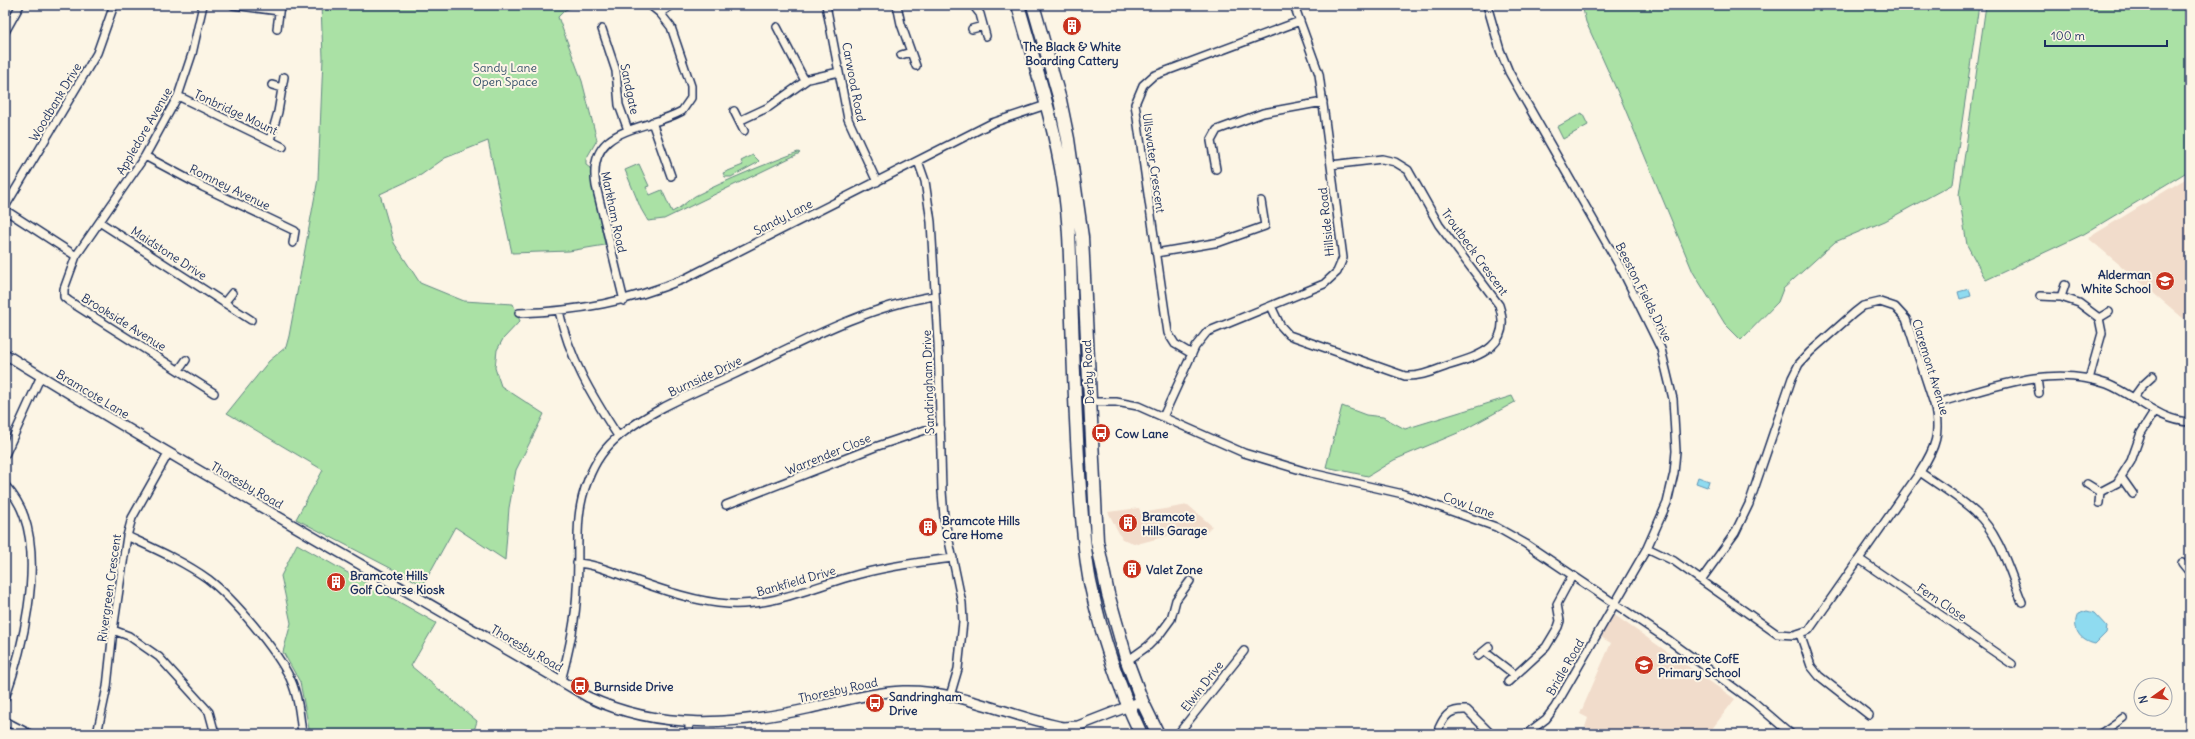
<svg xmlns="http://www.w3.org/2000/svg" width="2195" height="739" viewBox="0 0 2195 739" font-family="Delius,sans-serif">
<rect width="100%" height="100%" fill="#fcf5e5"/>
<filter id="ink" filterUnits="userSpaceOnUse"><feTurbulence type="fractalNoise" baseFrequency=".025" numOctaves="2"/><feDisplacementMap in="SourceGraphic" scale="8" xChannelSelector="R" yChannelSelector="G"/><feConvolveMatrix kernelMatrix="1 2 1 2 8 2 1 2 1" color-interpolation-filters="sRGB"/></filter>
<g filter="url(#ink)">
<path fill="#f1dccb" d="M2190 176V324L2088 238Z
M1188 505 1212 526 1200 538 1190 530 1137 544 1122 539 1108 512 1139 508 1141 513Z
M1613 614 1735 699 1708 734H1599L1585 727 1588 718 1580 714 1611 643 1599 636Z"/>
<path fill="#aae1a5" stroke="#628882" d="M321 5H577L565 10 558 17 582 81 597 140 586 159V165L590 168 605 245 569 251 512 253 488 141 445 158 421 175 380 194 394 243 420 283 464 301 513 304 520 321 503 339 497 350 495 368 501 386 544 414 516 470 509 508 505 560 455 527 423 585 296 519 323 470 227 413 269 361 286 347 289 336 318 179 323 58Z
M1582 5H1979L1953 184 1885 221 1835 242 1783 289 1778 302 1741 340 1725 324 1693 272 1623 104 1586 22Z
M1986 5H2190V170L2084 234 1986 280 1967 245 1959 195Z
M1582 113 1588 125 1563 139 1557 127Z
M798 152 800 153 664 219 648 221 641 209 625 170 639 164 649 186 646 187 650 195 662 190 672 212C681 208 687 201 695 196 729 179 763 165 798 152Z
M753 155 759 161 757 163 731 177H725L723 173 743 165 741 161Z
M1512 396 1515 402 1460 432 1394 460 1368 476 1326 467 1342 406 1366 415 1383 417 1405 429Z
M297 544 436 623 411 666 477 721 473 734H310L300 682 283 652 291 623 281 576Z"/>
<path fill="#8fdbf0" stroke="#6196b6" d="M1969 289 1971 296 1960 299 1958 292Z
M1698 477 1709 481 1707 487 1696 483Z
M2087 611 2094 613 2107 627 2106 633 2095 644C2080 641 2071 628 2078 614Z"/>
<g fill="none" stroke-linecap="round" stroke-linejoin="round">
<defs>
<path id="minor" d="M233 5 279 11
M826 5 848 119 877 182
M897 5 901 24 916 66
M973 5 980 14 986 36
M1487 5 1500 50 1509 72 1623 272 1661 349 1673 399 1676 451 1674 473 1667 503 1647 548 1555 707 1546 719 1526 734
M660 13 672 5
M777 27 805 81
M277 29 280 5
M602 29 616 71 619 105 628 130
M972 29 983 26
M5 32 20 5
M901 55 911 52
M272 85 282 88
M178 96 283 147
M734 111 744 131
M739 121 769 107 808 79 839 72
M652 122 671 176
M270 140 278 112 284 77
M145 156 203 187 295 231 293 243
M918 161 925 181 931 222 938 343 942 491 944 517 962 603 963 622 958 669 950 696
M1216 169 1211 141 1217 130 1263 113 1323 102
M5 207 97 53 114 5
M5 210 76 256 64 289V297L69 301 214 393
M101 223 251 320
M1156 253 1220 242 1265 226 1261 201
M76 256 145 156 178 96 192 54 203 5
M2040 296 2061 297 2079 303 2099 318 2102 333 2089 379
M2061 297 2065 285
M624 301 596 186C586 125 644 132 682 111L691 98V86L671 27 660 13 650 5
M224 303 232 293
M1271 306 1280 325 1289 335 1405 376C1420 377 1433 371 1447 366 1479 356 1513 347 1499 305L1439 225 1408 170 1395 162 1382 159 1331 165
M559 311C569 358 592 396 618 436
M519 313C579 311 628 302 684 279L992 123 1046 105
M2099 318 2109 312
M1192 354 1175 344 1168 333 1135 104 1143 85 1153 76 1300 21
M179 370 186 360
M2037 378 2039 393
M2134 397 2142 386 2153 376
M1090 402H1116L1138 406 1244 453 1307 472 1403 494 1496 527 1526 544 1670 641 1755 703 1791 734
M1934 404C1989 389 2050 363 2107 384 2135 395 2159 421 2190 422
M1163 417 1195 347 1207 332 1324 284 1337 272 1343 258 1319 74 1294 5
M5 455 41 376
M1920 472C1938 485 1959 497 1975 512 2000 534 2010 573 2022 602
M2121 477 2133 494
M2087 484 2100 492 2099 503
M5 485C13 494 20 504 24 516 42 566 23 649 5 698
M2100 492 2117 483 2131 461 2141 433 2155 411
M726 505 875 447 925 430 941 429
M127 536C155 549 183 561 208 579 234 599 275 648 290 678 298 695 300 715 302 734
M1647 548 1674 561 1777 634 1794 635 1809 630 1920 472C1936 447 1941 433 1934 404L1906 319 1895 307 1880 302 1863 306 1854 313 1810 352 1799 364 1792 378 1749 504 1735 533 1701 580
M1859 559 2012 664
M577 563C595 564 612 572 629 578 660 589 695 602 729 604 771 606 808 589 849 577 882 567 918 562 953 558
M2182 563 2190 573
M113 630 129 636 159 657 209 712 215 734
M1800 634 1811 666 1819 676 1869 715
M1485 652 1515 675
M1478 656 1489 647
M1127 661 1148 646 1160 634 1171 619 1176 600 1190 581
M561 681C569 650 576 620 577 589 580 551 573 516 588 480 594 464 605 447 619 436 653 408 697 392 737 373 800 343 864 307 934 296
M1508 682 1546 647 1558 627 1560 621 1557 604 1572 576
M5 721 30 734
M1439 728C1445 714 1451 709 1467 710L1491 734
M97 734 107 687 113 630 127 536 132 518 168 454
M689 734V723
M1049 734 1050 725
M1178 734 1244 651
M2100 734 2123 718
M2185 734 2190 730"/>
<path id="tertiary" d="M5 354C197 473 394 582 588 697 660 731 736 725 811 708 841 702 872 692 903 691 956 689 1011 717 1063 727L1078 726 1142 701"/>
<path id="trunk" d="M1018 5C1035 65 1055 125 1064 186 1071 230 1070 276 1072 321 1074 377 1076 433 1080 489 1082 520 1084 551 1090 582 1101 634 1118 686 1141 734
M1033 5 1060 100 1068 139 1082 237 1097 541 1108 594 1127 661 1142 701 1158 734"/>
</defs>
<use href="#minor" stroke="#1b2f5e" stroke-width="10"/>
<use href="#tertiary" stroke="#1b2f5e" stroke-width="12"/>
<use href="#trunk" stroke="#1b2f5e" stroke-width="15"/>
<use href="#minor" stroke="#fcf5e5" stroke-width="7"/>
<use href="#tertiary" stroke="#fcf5e5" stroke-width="9"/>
<use href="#trunk" stroke="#fcf5e5" stroke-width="12"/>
</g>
</g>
<defs>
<symbol id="building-disc" viewBox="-11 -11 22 22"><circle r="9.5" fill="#c8321e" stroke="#fcf5e5"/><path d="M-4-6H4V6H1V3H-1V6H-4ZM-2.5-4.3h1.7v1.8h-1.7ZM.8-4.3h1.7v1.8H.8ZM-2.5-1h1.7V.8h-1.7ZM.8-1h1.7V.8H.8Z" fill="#fff"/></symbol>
<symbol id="school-disc" viewBox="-11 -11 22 22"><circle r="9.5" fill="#c8321e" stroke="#fcf5e5"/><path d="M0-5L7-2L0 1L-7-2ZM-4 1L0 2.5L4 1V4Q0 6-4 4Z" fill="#fff"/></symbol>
<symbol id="bus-disc" viewBox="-11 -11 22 22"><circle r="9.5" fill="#c8321e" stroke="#fcf5e5"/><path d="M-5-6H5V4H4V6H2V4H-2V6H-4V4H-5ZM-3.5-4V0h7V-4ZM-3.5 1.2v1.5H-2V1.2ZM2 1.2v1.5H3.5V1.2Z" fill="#fff"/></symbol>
</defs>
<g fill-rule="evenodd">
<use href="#building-disc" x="1061" y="15" width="22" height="22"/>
<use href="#school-disc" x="2154" y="270" width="22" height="22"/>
<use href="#bus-disc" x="1090" y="422" width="22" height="22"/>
<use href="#building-disc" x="1117" y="512" width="22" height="22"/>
<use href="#building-disc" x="917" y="516" width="22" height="22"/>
<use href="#building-disc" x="1121" y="558" width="22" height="22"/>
<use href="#building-disc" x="325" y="571" width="22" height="22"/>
<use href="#school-disc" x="1633" y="654" width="22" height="22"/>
<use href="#bus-disc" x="569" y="675" width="22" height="22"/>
<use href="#bus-disc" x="864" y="692" width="22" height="22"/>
</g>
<g text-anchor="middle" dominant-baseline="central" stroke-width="4" stroke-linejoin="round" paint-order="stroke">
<g font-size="12" font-weight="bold" fill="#1b2f5e" stroke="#fcf5e5" text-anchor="start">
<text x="1072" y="46" text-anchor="middle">The Black &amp; White<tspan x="1072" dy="14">Boarding Cattery</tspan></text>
<text x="2151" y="274" text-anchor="end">Alderman<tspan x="2151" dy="14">White School</tspan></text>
<text x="1115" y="433">Cow Lane</text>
<text x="1142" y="516">Bramcote<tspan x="1142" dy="14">Hills Garage</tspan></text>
<text x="942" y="520">Bramcote Hills<tspan x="942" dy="14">Care Home</tspan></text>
<text x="1146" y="569">Valet Zone</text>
<text x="350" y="575">Bramcote Hills<tspan x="350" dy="14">Golf Course Kiosk</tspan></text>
<text x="1658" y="658">Bramcote CofE<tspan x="1658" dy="14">Primary School</tspan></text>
<text x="594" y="686">Burnside Drive</text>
<text x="889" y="696">Sandringham<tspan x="889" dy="14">Drive</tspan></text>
</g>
<g font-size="12" fill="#38536c" stroke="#fcf5e5">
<text x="505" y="67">Sandy Lane<tspan x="505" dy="14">Open Space</tspan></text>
</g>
<g font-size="12" fill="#1b2f5e" stroke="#fcf5e5">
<text transform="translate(854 82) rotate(79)">Carwood Road</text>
<text transform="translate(630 89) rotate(78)">Sandgate</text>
<text transform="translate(55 102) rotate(-59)">Woodbank Drive</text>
<text transform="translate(236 112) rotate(25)">Tonbridge Mount</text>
<text transform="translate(144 131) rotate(-60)">Appledore Avenue</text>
<text transform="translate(1154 163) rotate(82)">Ullswater Crescent</text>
<text transform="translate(230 187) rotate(26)">Romney Avenue</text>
<text transform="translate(614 212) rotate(78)">Markham Road</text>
<text transform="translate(783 217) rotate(-27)">Sandy Lane</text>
<text transform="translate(1326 222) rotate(-96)">Hillside Road</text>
<text transform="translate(1475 252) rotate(54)">Troutbeck Crescent</text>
<text transform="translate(169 253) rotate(33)">Maidstone Drive</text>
<text transform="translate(1644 292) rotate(63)">Beeston Fields Drive</text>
<text transform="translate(124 322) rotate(32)">Brookside Avenue</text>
<text transform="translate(1931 367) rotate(73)">Claremont Avenue</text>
<text transform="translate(1088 372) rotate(-93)">Derby Road</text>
<text transform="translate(705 376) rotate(-25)">Burnside Drive</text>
<text transform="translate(928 382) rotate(-92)">Sandringham Drive</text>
<text transform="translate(93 394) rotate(31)">Bramcote Lane</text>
<text transform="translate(828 454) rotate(-22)">Warrender Close</text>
<text transform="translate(247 485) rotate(30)">Thoresby Road</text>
<text transform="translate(1469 505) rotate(20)">Cow Lane</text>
<text transform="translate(796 581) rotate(-16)">Bankfield Drive</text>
<text transform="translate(109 588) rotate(-82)">Rivergreen Crescent</text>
<text transform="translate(1942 602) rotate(34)">Fern Close</text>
<text transform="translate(527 648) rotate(30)">Thoresby Road</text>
<text transform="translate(1565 667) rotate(-60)">Bridle Road</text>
<text transform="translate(1202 686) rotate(-52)">Elwin Drive</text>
<text transform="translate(838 690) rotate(-12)">Thoresby Road</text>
</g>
</g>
<rect width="2195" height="739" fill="none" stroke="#fcf5e5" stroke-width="20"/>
<rect x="10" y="10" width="2175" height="719" fill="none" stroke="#1b2f5e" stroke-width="1.5" filter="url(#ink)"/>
<g transform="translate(2153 697) rotate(256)"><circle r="19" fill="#fcf5e5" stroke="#a2a6af"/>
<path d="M0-3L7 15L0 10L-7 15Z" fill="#c8321e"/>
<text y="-6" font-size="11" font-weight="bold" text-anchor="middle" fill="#1b2f5e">N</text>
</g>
<path d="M2045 40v6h122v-6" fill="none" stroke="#1b2f5e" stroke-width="2"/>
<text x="2051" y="40" font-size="12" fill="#1b2f5e" stroke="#fcf5e5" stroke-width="3" paint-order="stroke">100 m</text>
</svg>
